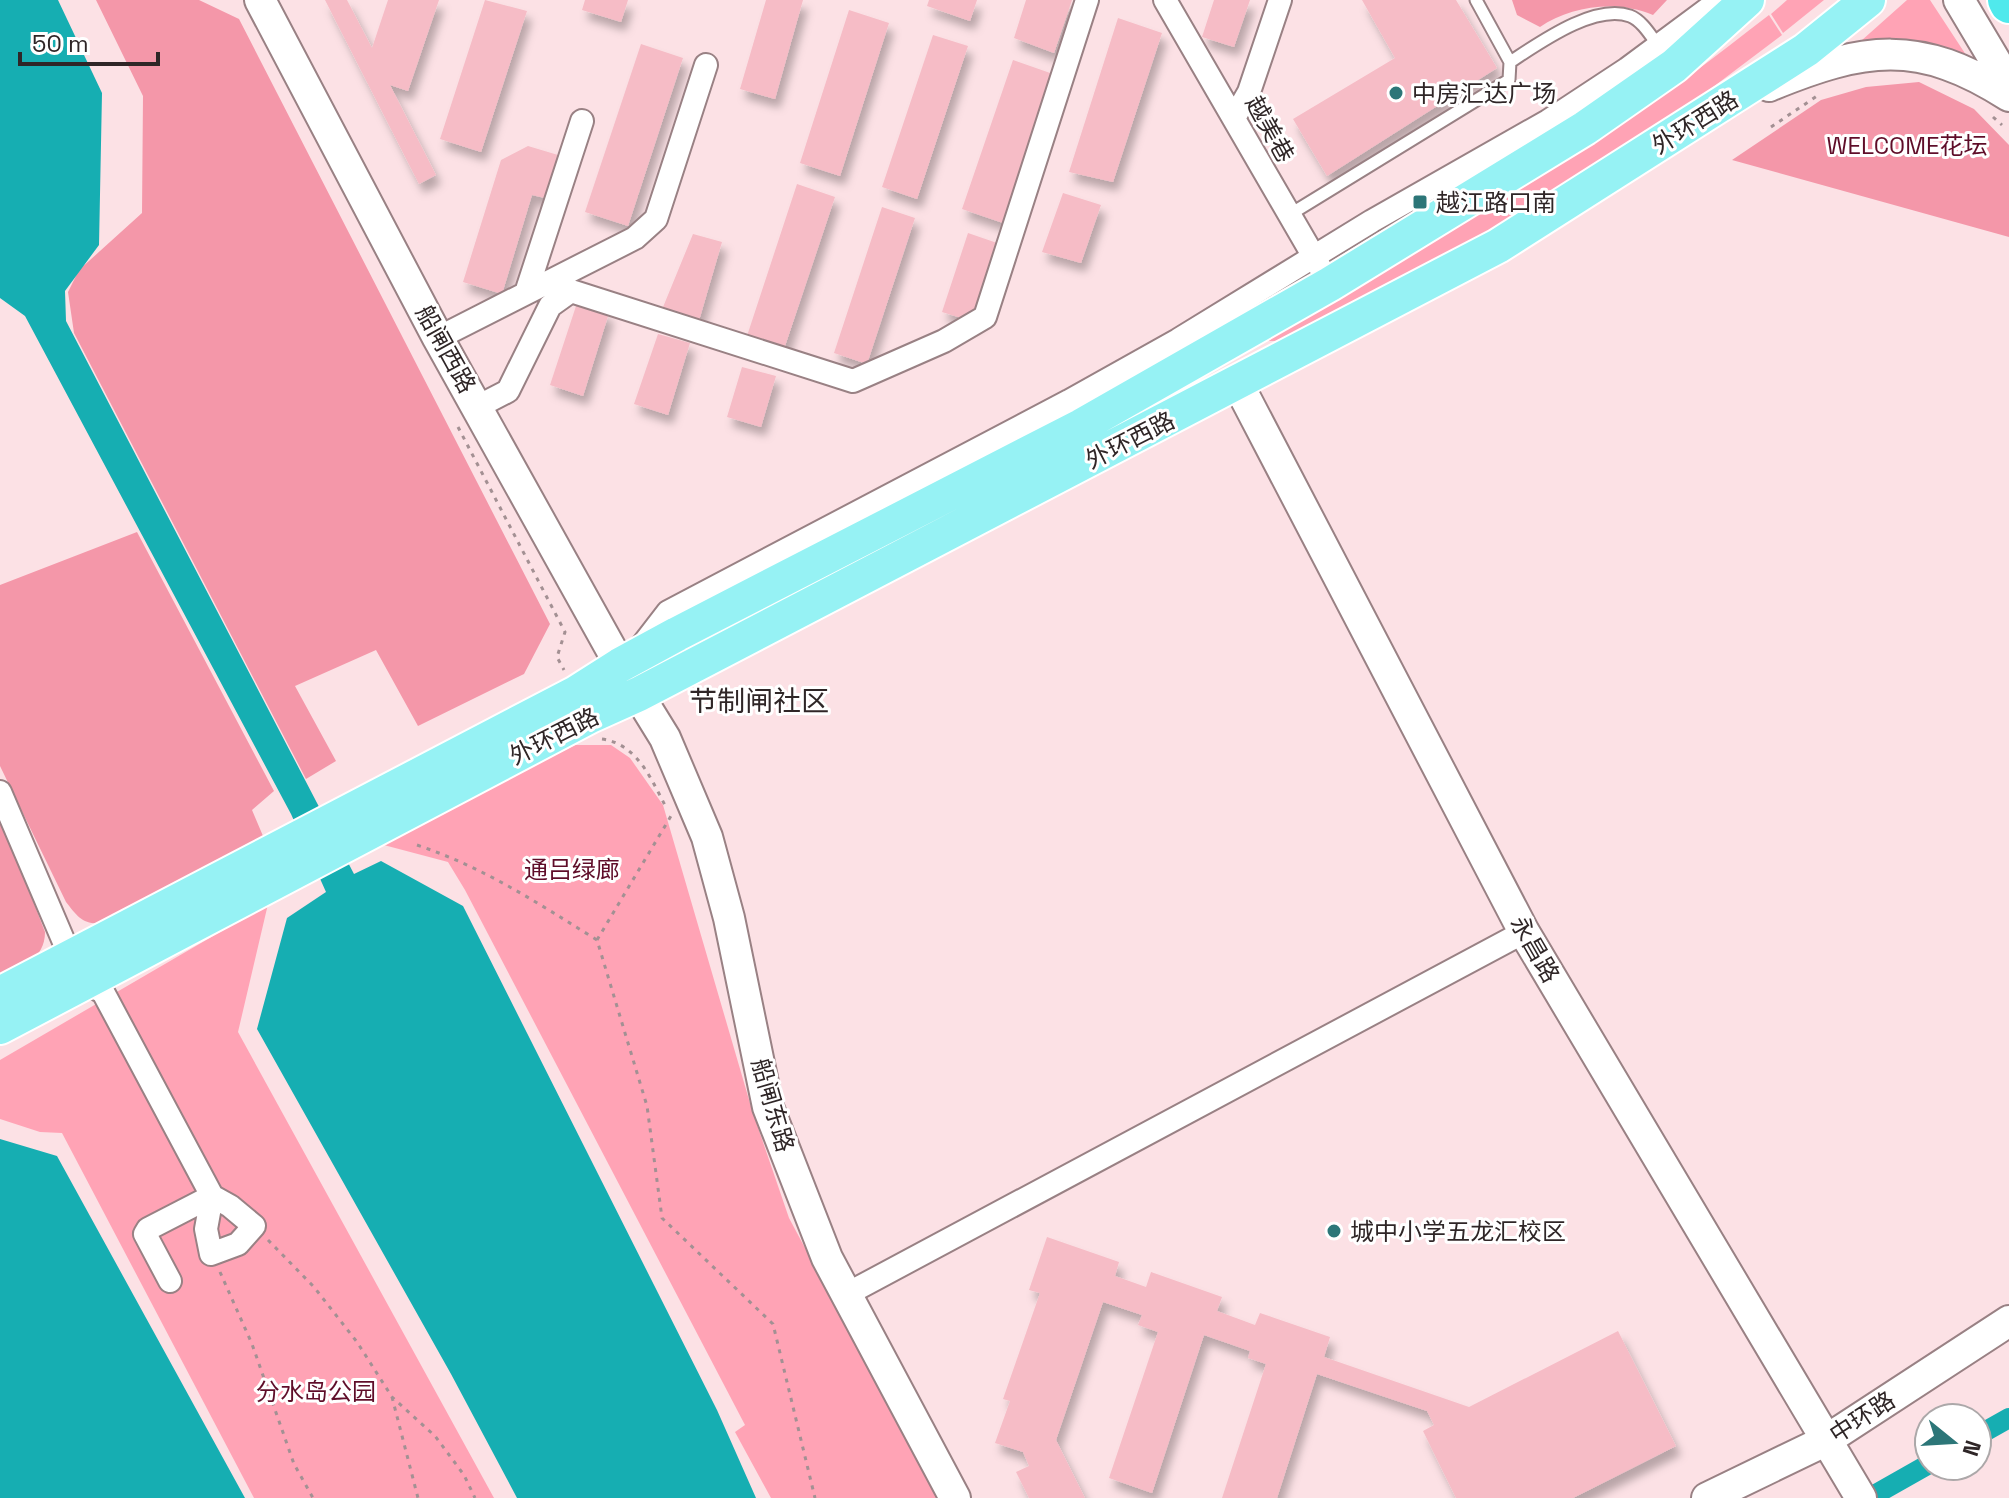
<svg xmlns="http://www.w3.org/2000/svg" width="2009" height="1498" viewBox="0 0 2009 1498" font-family="'Space Grotesk','Noto Sans SC',sans-serif">
<defs>
<filter id="shadow"><feDropShadow dx="5" dy="9" stdDeviation="4" flood-color="#0004"/></filter>
</defs>
<rect width="100%" height="100%" fill="#fce1e5"/>
<path fill="#ffa3b5" d="M1787 0H1824L1783 33 1771 14Z
M1907 0H1930L1970 61 1852 49Z
M1769 15 1782 35 1664 124 1500 229 1279 341H1269L1268 339C1381 271 1497 207 1607 134 1663 97 1716 56 1769 15Z
M575 745H611L630 758 663 805 752 1110 789 1218 939 1498H771L735 1432 745 1425 465 890 448 862 380 844Z
M268 904 238 1032 494 1498H254L62 1133 40 1132 0 1119V1060Z"/>
<path fill="#f497a9" d="M96 0H199L239 19 550 624 524 674 418 726 376 650 295 686 336 761 306 779 74 333 68 292 79 270 142 213 143 96Z
M1512 0H1667L1653 15C1619 0 1571 5 1540 27L1517 15Z
M1919 82 1974 109 2009 145V237L1732 160 1821 100 1866 87Z
M137 532 274 791 252 810 263 836 102 923C83 925 77 916 66 902L0 766V585Z
M0 815 45 932C45 960 21 966 0 978Z"/>
<path fill="#16aeb2" d="M0 0H58L102 93 99 245 65 291 66 321 354 874 381 861 463 906 717 1410 756 1498H517L451 1374 257 1029 287 918 326 892 291 814 25 316 0 298Z
M0 1139 57 1156 245 1498H0Z"/>
<g fill="none" stroke-linecap="round" stroke-linejoin="round">
<path stroke="#16aeb2" stroke-width="20" d="M1977 1436 2009 1418
M1869 1498 1929 1464"/>
</g>
<path fill="#f6bcc6" filter="url(#shadow)" d="M325 0H347L372 48 388 0H439L408 91 390 85 436 175 419 184Z
M485 0 527 11 481 152 440 139Z
M585 0H628L621 22 582 10Z
M766 0H803L775 99 740 89Z
M929 0H977L970 21 927 6Z
M1026 0H1072L1054 53 1014 38Z
M1214 0H1250L1234 47 1202 37Z
M1362 0H1456L1497 68 1327 176 1293 119 1395 58Z
M849 10 889 23 840 176 800 163Z
M1118 18 1162 33 1113 182 1069 172Z
M933 35 968 46 917 199 882 187Z
M641 44 683 58 628 226 585 212Z
M1013 60 1053 74 1003 223 962 209Z
M528 146 558 155 545 198 532 195 502 294 463 282 501 160Z
M797 184 835 197 783 352 746 339Z
M1063 193 1101 205 1081 263 1042 252Z
M882 207 915 218 867 364 834 353Z
M968 233 1000 244 974 322 942 312Z
M693 234 722 242 698 324 661 312Z
M577 303 609 313 583 396 550 385Z
M658 334 690 343 668 415 634 404Z
M742 367 776 376 761 427 727 417Z
M1047 1237 1119 1262 1115 1276 1146 1287 1151 1272 1222 1297 1217 1311 1255 1325 1260 1313 1330 1337 1324 1357 1469 1407 1618 1331 1676 1446 1573 1498H1456L1423 1431 1434 1425 1427 1411 1317 1374 1277 1498H1222L1266 1364 1248 1358 1250 1351 1204 1335 1152 1493 1109 1478 1158 1332 1138 1325 1142 1315 1103 1302 1056 1440 1085 1498H1029L1016 1472 1029 1466 1023 1452 995 1443 1010 1401 1003 1399 1040 1293 1029 1290Z"/>
<g fill="none" stroke-linecap="round" stroke-linejoin="round">
<defs>
<path id="lane" d="M1476 0 1510 62C1538 44 1594 3 1630 16 1643 21 1652 38 1660 48
M1289 215 1509 80 1510 62"/>
<path id="street" d="M1165 0 1321 269
M1234 118 1249 92 1280 0
M526 293 582 121
M438 338 635 238 656 219 706 65
M479 406 508 391 550 306 571 291 853 381 944 341 985 317 1087 0
M641 647 668 612 1069 401 1178 340 1372 221 1548 121 1627 69 1720 0
M0 792 70 956 85 983 103 992 212 1196 206 1229 211 1254 238 1244 254 1226 230 1206 212 1196 148 1229 145 1234 170 1281
M847 1294 1524 932"/>
<path id="secondary" d="M260 0 438 338 620 665 665 738 707 837 729 918 768 1107 827 1258 955 1498
M1959 0 2009 84
M1769 86C1864 47 1919 38 2009 96
M1238 384 1524 932 1861 1498
M1707 1498 1825 1441 2009 1321"/>
<path id="primary" d="M0 994 576 693 620 665 677 634 1081 426 1330 284 1585 128 1674 66 1747 0
M0 1027 590 716 639 694 1498 246 1806 50 1868 0"/>
<path id="highway" d="M2007 0 2009 4"/>
</defs>
<use href="#lane" stroke="#998184" stroke-width="15"/>
<use href="#street" stroke="#998184" stroke-width="26"/>
<use href="#secondary" stroke="#998184" stroke-width="34"/>
<use href="#primary" stroke="#fff" stroke-width="38"/>
<use href="#highway" stroke="#fff" stroke-width="42"/>
<path stroke="#a39093" stroke-width="3" stroke-dasharray="4 6" stroke-linecap="butt" d="M1993 117 2002 125
M1771 127 1820 94
M458 427 565 632 557 657 564 670
M602 739C638 744 652 781 667 809
M417 845C485 868 536 902 597 940L647 1106 662 1218 773 1324 815 1498
M597 940 671 816
M268 1240 314 1287 357 1342 392 1397 435 1436 464 1475 475 1498
M220 1272 252 1344 294 1464 313 1498
M392 1397 418 1498"/>
<use href="#lane" stroke="#fff" stroke-width="11"/>
<use href="#street" stroke="#fff" stroke-width="22"/>
<use href="#secondary" stroke="#fff" stroke-width="30"/>
<use href="#primary" stroke="#96f2f4" stroke-width="34"/>
<use href="#highway" stroke="#50e9ec" stroke-width="38"/>
</g>
<g fill="#2c7678" stroke="#fff" stroke-width="3">
<circle cx="1396" cy="93" r="8"/>
<rect x="1412" y="194" width="16" height="16" rx="4"/>
<circle cx="1334" cy="1231" r="8"/>
</g>
<g text-anchor="middle" dominant-baseline="central" stroke-width="6" stroke-linejoin="round" paint-order="stroke">
<g font-size="24" fill="#2f2627" stroke="#fff" text-anchor="start">
<text x="1412" y="93">中房汇达广场</text>
<text x="1436" y="202">越江路口南</text>
<text x="1350" y="1231">城中小学五龙汇校区</text>
</g>
<g font-size="24" fill="#2f2627" stroke="#fff">
<text transform="translate(1695 122) rotate(-32)">外环西路</text>
<text transform="translate(1270 129) rotate(61)">越美巷</text>
<text transform="translate(446 349) rotate(61)">船闸西路</text>
<text transform="translate(1130 440) rotate(-27)">外环西路</text>
<text transform="translate(554 736) rotate(-27)">外环西路</text>
<text transform="translate(1535 949) rotate(60)">永昌路</text>
<text transform="translate(773 1105) rotate(74)">船闸东路</text>
<text transform="translate(1862 1417) rotate(-33)">中环路</text>
</g>
<g font-size="24" fill="#5f0d29" stroke="#fff">
<text x="1907" y="145">WELCOME花坛</text>
<text x="572" y="869">通吕绿廊</text>
<text x="316" y="1391">分水岛公园</text>
</g>
<g font-size="28" fill="#2f2627" stroke="#fff">
<text x="759" y="701">节制闸社区</text>
</g>
</g>
<g transform="translate(1953 1442) rotate(108)"><circle r="38" fill="#ffffff" stroke="#aca8a9" stroke-width="2"/>
<path d="M0-6L14 30L0 20L-14 30Z" fill="#2c7678"/>
<text y="-12" font-size="22" font-weight="bold" text-anchor="middle" fill="#2f2627">N</text>
</g>
<path d="M20 52v12h138v-12" fill="none" stroke="#2f2627" stroke-width="4"/>
<text x="32" y="52" font-size="24" fill="#2f2627" stroke="#ffffff" stroke-width="6" paint-order="stroke">50 m</text>
</svg>
